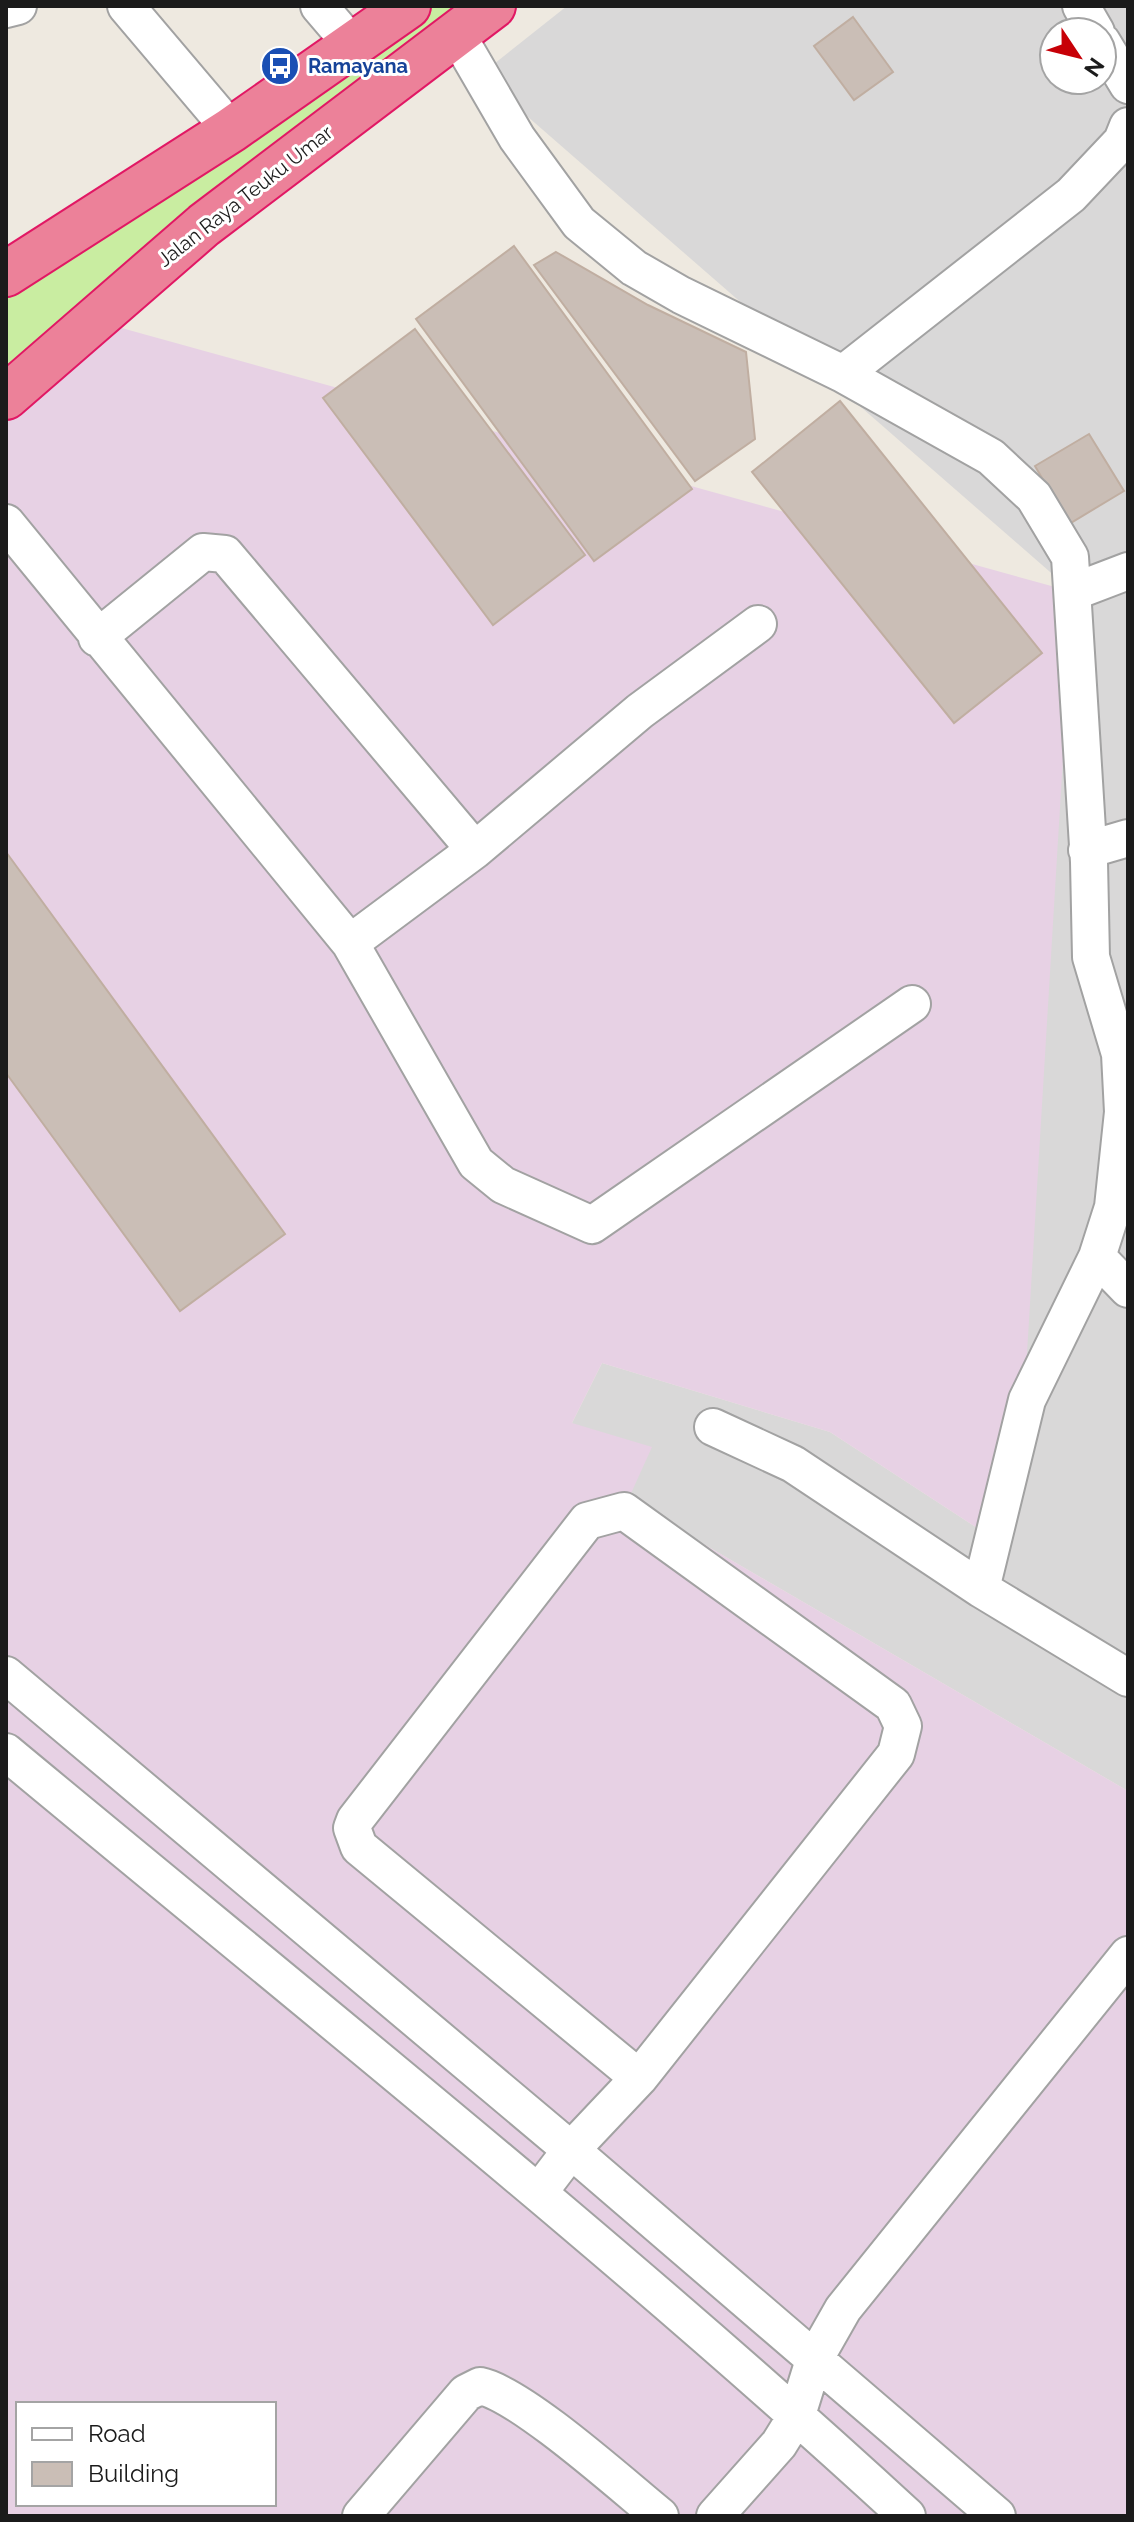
<svg xmlns="http://www.w3.org/2000/svg" width="1134" height="2522" viewBox="0 0 1134 2522" font-family="Raleway,sans-serif">
<rect width="100%" height="100%" fill="#eee9e0"/>
<path fill="#d9d8d8" fill-rule="evenodd" d="M567 6H1128V1791L628 1500 572 1423 602 1363 830 1432 991 1537 1073 592 480 75ZM1054 32H1102V80H1054Z"/>
<path fill="#e7d1e4" fill-rule="evenodd" d="M6 296 1073 592 1022 1436 991 1537 830 1432 602 1363 572 1423 652 1447 628 1500 1128 1791V2516H6ZM18 2404H274V2504H18Z"/>
<path fill="#c9eda1" d="M408 6H493L6 397V274Z"/>
<path fill="#cabeb6" stroke="#c0aea1" stroke-width="2" d="M853 17 893 72 854 100 814 46Z
M514 246 692 489 594 561 416 319Z
M556 252 648 305 746 352 755 439 695 481 534 265Z
M415 329 585 555 493 625 323 398Z
M840 401 1042 653 954 723 752 472Z
M1089 434 1124 491 1069 524 1035 466Z
M6 852 285 1234 180 1311 6 1073Z"/>
<g fill="none" stroke-linecap="round" stroke-linejoin="round">
<defs>
<path id="minor" d="M126 6 231 130
M319 6 354 47
M1081 6 1096 32
M6 9 18 6
M456 33 517 138 579 223 634 268 681 295 843 374 991 457 1034 497 1070 557 1089 862 1091 957 1120 1054 1123 1112 1113 1207 1097 1257 1027 1400 981 1589
M1102 42 1128 85
M843 374 1071 195 1122 141 1128 126
M6 523 350 943 476 1163 503 1185 592 1225 912 1004
M1073 592 1128 571
M97 638 203 552 225 554 475 850
M1087 850 1128 838
M350 943 475 850 640 711 758 624
M1097 1257 1128 1289
M713 1427 793 1464 981 1589 1128 1678
M6 1675 571 2150 997 2516
M6 1752C309 2004 617 2249 907 2516
M539 2192 571 2150 639 2078 896 1754 903 1726 893 1705 624 1511 587 1521 355 1820 352 1828 359 1847 639 2078
M361 2516 466 2393 480 2386C521 2394 623 2486 660 2516
M715 2516 779 2444 797 2415 814 2360 843 2309 1128 1955"/>
<path id="highway" d="M6 274 231 130 408 6
M6 397 204 225 493 6"/>
</defs>
<use href="#minor" stroke="#a2a2a2" stroke-width="40"/>
<use href="#highway" stroke="#e11864" stroke-width="48"/>
<use href="#minor" stroke="#fff" stroke-width="36"/>
<use href="#highway" stroke="#ec8199" stroke-width="44"/>
</g>
<defs>
<symbol id="bus-disc" viewBox="-11 -11 22 22"><circle r="9.5" fill="#1a4fb4" stroke="#fff"/><path d="M-5-6H5V4H4V6H2V4H-2V6H-4V4H-5ZM-3.5-4V0h7V-4ZM-3.5 1.2v1.5H-2V1.2ZM2 1.2v1.5H3.5V1.2Z" fill="#fff"/></symbol>
</defs>
<g fill-rule="evenodd">
<use href="#bus-disc" x="258" y="44" width="44" height="44"/>
</g>
<g text-anchor="middle" dominant-baseline="central" stroke-width="6" stroke-linejoin="round" paint-order="stroke">
<g font-size="20" font-weight="bold" fill="#164399" stroke="#fff" text-anchor="start">
<text x="308" y="66">Ramayana</text>
</g>
<g font-size="20" fill="#1b1b1b" stroke="#fff">
<text transform="translate(245 196) rotate(-38)">Jalan Raya Teuku Umar</text>
</g>
</g>
<rect width="1134" height="2522" fill="none" stroke="#1b1b1b" stroke-width="16"/>
<rect x="16" y="2402" width="260" height="104" fill="#ffffff" stroke="#a4a4a4" stroke-width="2"/>
<rect x="32" y="2428" width="40" height="12" fill="#ffffff" stroke="#a4a4a4" stroke-width="2"/>
<text x="88" y="2442" font-size="24" fill="#1b1b1b">Road</text>
<rect x="32" y="2462" width="40" height="24" fill="#cabeb6" stroke="#a4a4a4" stroke-width="2"/>
<text x="88" y="2482" font-size="24" fill="#1b1b1b">Building</text>
<g transform="translate(1078 56) rotate(125)"><circle r="38" fill="#ffffff" stroke="#a4a4a4" stroke-width="2"/>
<path d="M0-6L14 30L0 20L-14 30Z" fill="#c70007"/>
<text y="-12" font-size="22" font-weight="bold" text-anchor="middle" fill="#1b1b1b">N</text>
</g>
</svg>
